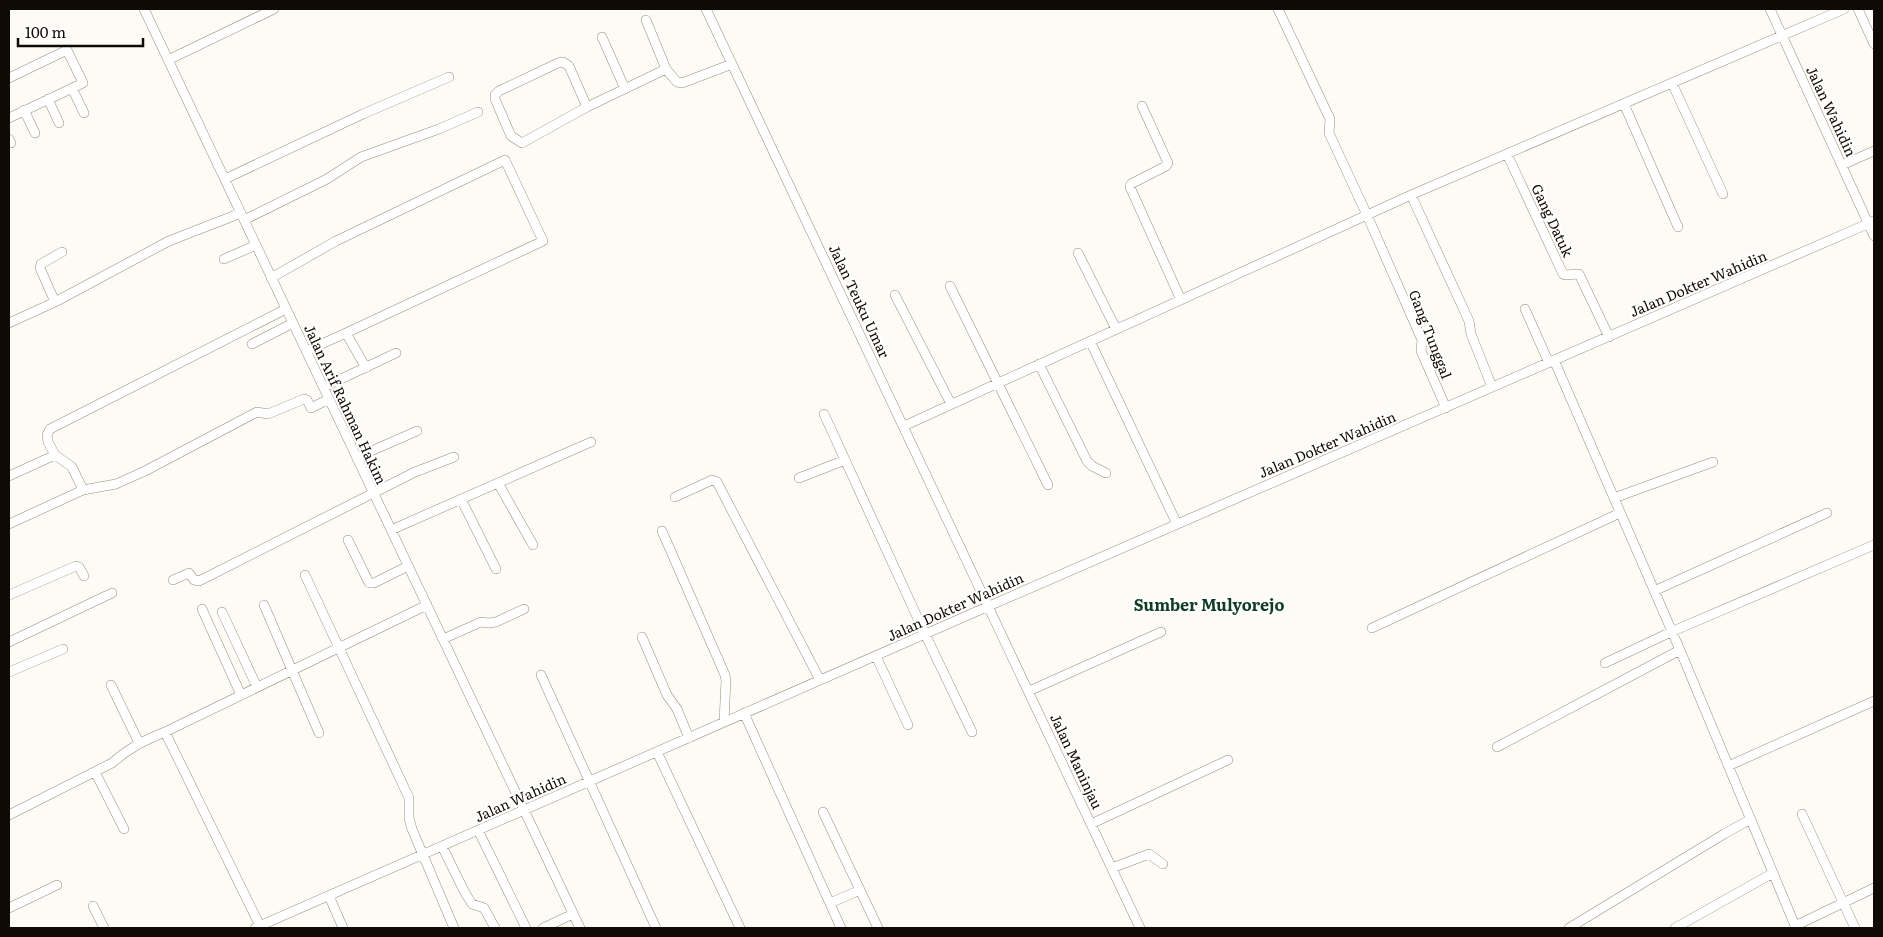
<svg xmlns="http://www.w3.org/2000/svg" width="1883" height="937" viewBox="0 0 1883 937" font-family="Literata,serif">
<rect width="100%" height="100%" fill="#fdfbf6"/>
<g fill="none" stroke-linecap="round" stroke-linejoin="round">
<defs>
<path id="minor" d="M144 9 580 928
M706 9 1140 928
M1278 9 1330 119 1329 133 1367 215 1422 340 1421 351 1446 408
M1770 9 1874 236
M1858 9 1874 44
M646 20 666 69
M602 37 625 89
M168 60 274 9
M9 78 67 50 83 83 9 118
M1672 83 1723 194
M72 88 84 113
M48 99 59 123
M1624 104 1678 227
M1142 106 1168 163 1166 166 1131 184 1130 187 1181 300
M587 107 569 66 563 62 558 63 499 91 495 95V99L511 136 522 143 587 107 666 69 677 82 682 83 732 64
M24 110 35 133
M9 139 11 143
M1507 154 1563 274 1565 275 1579 274 1609 337
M1842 165 1874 151
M225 179 363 114 449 77
M1411 195 1469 321 1471 334 1492 387
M244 220 327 179 361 157 439 129 478 112
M1078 253 1116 329
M224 259 256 245
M271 278 336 241 505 160 543 241 346 333
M950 286 1048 485
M895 295 951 404
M55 302 40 268 41 264 62 252
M1525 309 1549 363
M9 323 55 302 169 241 241 213
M1090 341 1177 524
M252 344 293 323
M306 351 346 333 366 368
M1554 360 1680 650 1796 928
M1039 364 1087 461 1092 466 1106 473
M324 387 396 353
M824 414 925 634 972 732
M904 426 1411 195 1844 9
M357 459 369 452 417 431
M9 476 55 455
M799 478 845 460
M498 483 533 545
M83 490 72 467 55 455 48 442 47 435 50 429 286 309
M675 497 712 480 717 482 820 680
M1614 498 1713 462
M461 499 496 569
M9 524 83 490 116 484 145 471 257 412 268 414 304 399 307 400 311 408 329 399
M391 530 591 442
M662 531 725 675 726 680 724 722
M348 540 369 583H374L408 566
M305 575 409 798V818L412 829 454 928
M173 580 189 573 194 580 199 581 415 472 454 457
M1654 591 1827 513
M9 595 76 566 79 567 84 576
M264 605 319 733
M202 609 241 695
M222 612 257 687
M1372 628 1620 513
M642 637 667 695 677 709 689 738
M443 639 481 622 488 623 496 622 524 609
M9 642 112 593
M876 656 908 725
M1605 663 1671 632 1874 545
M9 672 63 649
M541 675 656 928
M111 685 139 743
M1029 691 1161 632
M744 713 841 928
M165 732 260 926
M1497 747 1680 650
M657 752 740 928
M1728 766 1874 701
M95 772 124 829
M823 812 878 928
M1802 814 1855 928
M9 815 112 763C129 748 145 740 165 732L427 605
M1091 824 1228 760
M478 830 526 928
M442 846 464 891 472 904 484 908 495 928
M1112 868 1149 854 1163 864
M329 896 343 928
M830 903 860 890
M93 906 104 928
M9 908 57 885
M1795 926 1874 888
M255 928 989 606 1874 221
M543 928 573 914
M1569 928 1724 834 1751 819
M1675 928 1773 873"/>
</defs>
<use href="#minor" stroke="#9a8d7a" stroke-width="10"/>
<use href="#minor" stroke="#fff" stroke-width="9"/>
</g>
<g text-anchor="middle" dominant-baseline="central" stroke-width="4.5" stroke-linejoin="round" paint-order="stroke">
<g font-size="14" fill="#0f0a05" stroke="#fff">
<text transform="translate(1832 111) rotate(65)">Jalan Wahidin</text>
<text transform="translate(1553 220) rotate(65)">Gang Datuk</text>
<text transform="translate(1698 283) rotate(-23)">Jalan Dokter Wahidin</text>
<text transform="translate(860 301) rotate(65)">Jalan Teuku Umar</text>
<text transform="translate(1431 334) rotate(69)">Gang Tunggal</text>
<text transform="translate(346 404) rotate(65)">Jalan Arif Rahman Hakim</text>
<text transform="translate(1327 444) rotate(-23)">Jalan Dokter Wahidin</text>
<text transform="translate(955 606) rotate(-24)">Jalan Dokter Wahidin</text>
<text transform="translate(1077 761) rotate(65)">Jalan Maninjau</text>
<text transform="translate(520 797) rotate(-24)">Jalan Wahidin</text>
</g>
<g font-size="16" font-weight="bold" fill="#113c28" stroke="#fff">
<text x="1209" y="604">Sumber Mulyorejo</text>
</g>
</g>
<rect width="1883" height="937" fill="none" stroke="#0f0a05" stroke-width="20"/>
<path d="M18 38v8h125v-8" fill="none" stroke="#0f0a05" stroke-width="2.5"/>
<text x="25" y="38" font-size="15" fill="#0f0a05" stroke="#ffffff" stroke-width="4" paint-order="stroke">100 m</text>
</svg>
